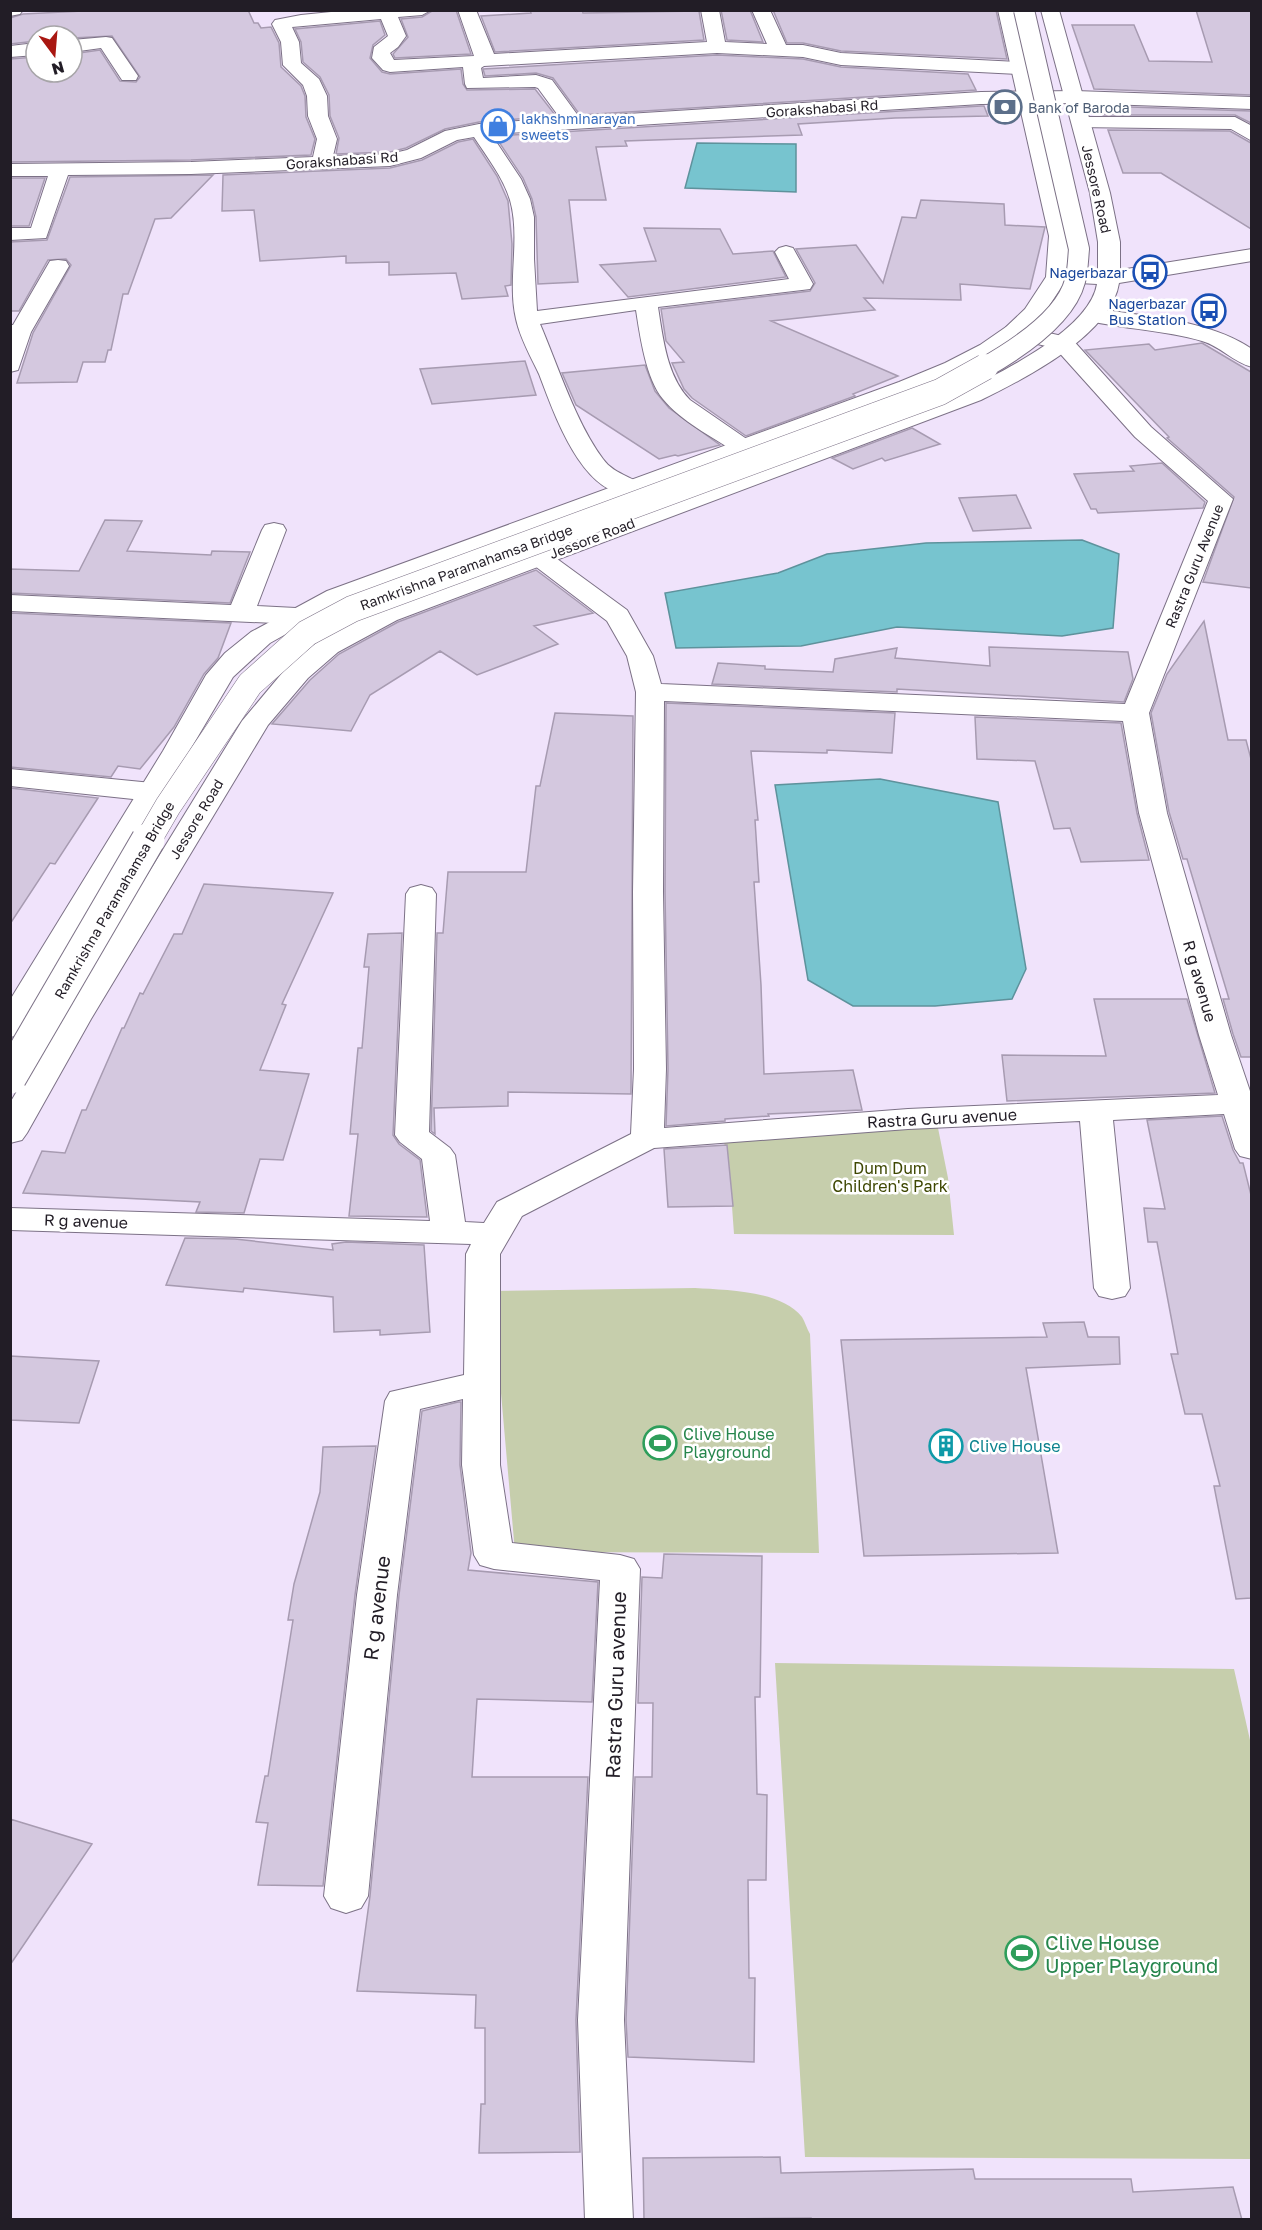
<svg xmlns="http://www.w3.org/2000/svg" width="1262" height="2230" viewBox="0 0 1262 2230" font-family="'Golos Text',sans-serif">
<rect width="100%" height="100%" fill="#f0e3fb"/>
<path fill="#c6ceac" d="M936 1118 948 1178 954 1235 734 1234 729 1165 722 1133Z
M695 1288C725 1290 781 1290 802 1317 805 1322 807 1329 810 1334L819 1553 515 1552 492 1291Z
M775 1663 1234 1669 1252 1749 1251 2159 805 2157Z"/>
<path fill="#77c4cf" stroke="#5e929c" stroke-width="1.5" d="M697 143 796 144V192L685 188Z
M1082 540 1119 554 1113 628 1062 636 897 627 801 646 676 648 665 593 778 573 827 554 926 543Z
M880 779 998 802 1026 969 1012 999 935 1006H853L808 980 775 785Z"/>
<path fill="#d4c8df" stroke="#a79bb1" stroke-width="1.5" d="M103 10H248L254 23H258L261 28 271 27 279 43 281 67 301 86 305 96 306 117 315 139 311 155 191 160 10 162V59L36 57V72H72V54L100 50 120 81 136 82 140 77 112 36 72 38 36 36V41L10 44V18L23 14Z
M449 10H456L471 54 395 58 393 54 408 37 401 19 422 17 432 11Z
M530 10H582L583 13 699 11 704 40 495 52 481 16 531 13Z
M721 10H750L763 42 727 40Z
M773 10H996L1007 59 841 51 803 43H787Z
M1196 10H1251V95L1094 89 1072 25H1134L1149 61 1212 62Z
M380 21 385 35 373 45 370 58 382 72 390 74 461 69 463 84 467 90 535 89 556 116 479 122 445 129 406 148 390 152 336 154 339 138 330 116 329 95 320 77 303 62 301 42 295 29Z
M717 55 803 59 841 67 968 74 976 90 580 115 553 78 536 73 485 76 483 69Z
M981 106H984L988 116 895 118 798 124 802 135 625 141 627 146 596 147 606 200H569L578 282 538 284 536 217 532 199 523 178 495 136Z
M1100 106 1251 111V123L1235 115H1103Z
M1108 130 1230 131 1251 143V229L1161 173H1123Z
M473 139 497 176 508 201 512 244 511 285 505 286 508 296 462 299 456 273 389 275V262L346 263V256L260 261 254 210 222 211 223 175 390 168 422 160 458 142Z
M213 175 171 218 155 219 128 294H123L111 350H108L105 362H83L77 382 17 383 33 333 71 265 66 259 48 260 19 311H10V242L47 240 70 177Z
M10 178H45L29 226H10Z
M921 200 1004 204 1005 225 1045 227 1030 289 960 284 961 300 864 298 875 310 771 321 898 376 853 394 855 396 746 436 692 398 684 389 672 363 684 362 666 341 661 309 810 291 815 283 796 249 856 245 883 283 902 217 916 218Z
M644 228 720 229 733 254 773 251 786 277 628 297 600 265 656 261Z
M1202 343 1251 372V588L1203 582 1234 497 1167 438 1169 437 1085 350 1149 344 1155 350Z
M525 361 536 395 432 404 420 369Z
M645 365 655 391 669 408 720 445 678 456 675 455 659 459 576 405 562 373Z
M912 428 940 444 885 461 882 458 853 469 832 458Z
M1162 463 1205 502 1203 508 1098 513 1096 509H1091L1074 474 1134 471 1130 466Z
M1016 495 1031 528 973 531 959 498Z
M105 520 142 521 127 551 211 555 212 551 250 552 230 603 10 593V569L79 571Z
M536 570 593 613 534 626 558 644 477 675 440 651 370 695 351 731 272 724 310 680 339 654 398 622Z
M10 613 231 623 218 658 204 674 174 727 140 769 118 766 111 777 10 767Z
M1204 621 1228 740H1246L1251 759V1057H1241L1233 1034 1223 999H1229L1187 859H1183L1169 812 1151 713 1167 674Z
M989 647 1128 652 1133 679 1124 702 897 689V692L712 684 718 663 765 666V669L833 672 835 659 897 648 895 658 990 666Z
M666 703 895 713 892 753 827 750V753L751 751 758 820H755L759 882H754L761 985 764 1074 853 1070 862 1110 768 1114 769 1116 725 1119V1121L666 1126 668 1069 665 892Z
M555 713 633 716 631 1094 508 1092V1106L434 1108 435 1134 431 1131 437 933H443L448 872H526L536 786H540Z
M975 717 1121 723 1137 813 1149 860 1081 862 1070 828 1054 829 1035 761 977 759Z
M10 788 98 798 55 864 50 863 10 924Z
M204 884 333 893 282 1004 286 1005 260 1070 309 1074 283 1160 260 1159 244 1213 196 1212 200 1202 23 1193 42 1151 65 1153 82 1110H86L122 1028H124L140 993 143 994 174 934H182Z
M402 933 393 1135 399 1144 420 1160 427 1217 349 1216 358 1134H350L358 1048H362L369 967H364L368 934Z
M1094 999H1187L1215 1093 1007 1101 1002 1055 1106 1056Z
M1222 1116 1233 1150 1240 1163H1243L1251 1195V1598L1236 1599 1214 1486H1220L1202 1414H1185L1171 1354H1178L1157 1242H1148L1144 1208 1165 1209 1147 1120Z
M727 1145 733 1206 668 1207 664 1149Z
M185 1238 235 1239 333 1250 332 1244 346 1242 424 1245 430 1332 380 1335V1330L334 1332 333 1297 244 1288 243 1292 166 1285Z
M1084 1322 1088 1337H1119L1120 1364 1026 1368 1058 1553 864 1556 841 1340 1047 1337 1043 1323Z
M10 1356 99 1361 79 1423 10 1420Z
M458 1402H461L460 1465 471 1553 468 1570 598 1582 592 1702 477 1699 472 1777H588L576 2020 580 2152 479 2153 481 2104H485V2028H475L476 1995 357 1991 370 1896 399 1595 422 1411Z
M376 1446 355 1595 323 1886 258 1885 268 1823 256 1822 265 1776H268L293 1620H288L294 1584 320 1492 323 1447Z
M664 1554 762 1556 760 1697H755L757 1794 767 1795 766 1880H748L749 1978H755L754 2062 628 2057 626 2020 635 1777H652L653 1703H638L642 1577 662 1578Z
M10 1819 92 1844 10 1965Z
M780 2157 781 2173 973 2169 975 2179H1131L1133 2192 1233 2187 1242 2220H811V2218L644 2220 643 2158Z"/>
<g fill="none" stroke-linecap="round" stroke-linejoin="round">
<defs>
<path id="minor" d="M10 10H23L20 14 10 16Z
M351 10H431L422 15 398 17 406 36 398 47 390 53 394 60 474 56 458 10H476L494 54 707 42 701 10H719L725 42 767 44 752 10H770L786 45H803L841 53 1020 62 1027 64 1029 68 1027 72 1020 74 841 65 803 57 717 53 484 66 481 68 483 78 536 75 552 80 579 117 981 92 1075 91 1252 97V109L1075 103 981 104 491 134 521 179 530 199 534 217V259L537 311 789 279 775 252 779 248 786 246 793 248 813 284 810 289 802 290 658 307C663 339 667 377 690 400L751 442 755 447 751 452 743 454 735 452C711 436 681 421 663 399 646 379 640 336 636 310L540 324C558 366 576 423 603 459 615 476 637 477 644 488L641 493C585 507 554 413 539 374 531 357 520 338 516 319 507 281 521 238 510 200 503 177 487 157 474 137L457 140 421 158 390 166 191 174 68 175 46 238 10 240V228H31L48 176H10V164L191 162 313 157 317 139 308 116 307 96 303 85 283 65 281 42 272 24 275 20 301 15ZM381 19 388 36 374 47 372 58 383 70 390 72 463 67 465 84 467 88 535 87 538 88 560 118 479 124 445 131 407 150 390 154 333 156 337 139 328 116 327 96 319 79 301 63 299 42 292 27Z
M106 37 112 38 138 76 136 80H122L101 48 72 52V40Z
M36 43V55L10 57V46Z
M1082 117H1235L1252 126V141L1231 129 1075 127 1072 123 1075 119Z
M58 260 66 261 69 266 31 332 18 370 10 372V325H13L50 261Z
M1093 308C1144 317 1208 319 1252 349V367C1233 362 1220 346 1202 341 1164 330 1123 329 1085 320L1082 315 1085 310Z
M1014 325 1071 338 1151 427 1233 499 1149 713 1167 813 1231 1035 1252 1097V1159L1240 1156 1235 1149 1224 1114 1113 1120 1130 1288 1125 1296 1112 1299 1099 1296 1094 1288 1080 1121 908 1129 654 1148 522 1216 500 1254V1465L512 1543 620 1555 634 1559 640 1569 624 2020 633 2220H585L578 2020 600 1580 494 1569 480 1565 474 1555 462 1465 463 1399 420 1409 397 1595 368 1896 361 1908 346 1913 331 1908 324 1896 357 1595 385 1401 390 1392 464 1375 466 1254 471 1244 10 1230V1208L430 1221 422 1159 400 1142 395 1135 406 894 410 888 421 885 432 888 436 894 429 1132 450 1148 455 1155 465 1222 484 1223 497 1202 631 1134 634 1069 633 892 636 692 627 656 607 621 531 563 527 558 531 553 540 550 549 553 627 610 653 656 661 684 1125 704 1208 501 1135 437 1055 348 1006 337 1003 332 1006 327ZM664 701 1123 721 1139 813 1199 1035 1218 1095 908 1109 664 1128 666 1069 663 892Z
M274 523 283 525 286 530 257 606 296 608 335 617 339 623 335 629 326 631 296 624 10 611V595L231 605 262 530 265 525Z
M10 769 152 783 162 786 166 792 162 798 152 801 10 786Z"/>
<path id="major" d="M998 10H1016L1069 236 1068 277 1041 318 1022 337 996 355 961 373 915 392 345 601 270 643 233 677 26 1028 21 1035 10 1037V1000L163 751 206 675 225 653 251 632 327 591 899 382 945 363 980 345 1006 327 1025 309 1046 277 1049 236Z
M1041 10H1059L1110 193 1120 242V270L1252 249V261L1119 283C1111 335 1024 379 981 400L397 620 338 652 308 678 268 725 91 1019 27 1133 22 1140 10 1143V1103L59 1019 242 721 288 666 320 640 379 608 965 390C1002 372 1090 329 1097 284L1079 283 1076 278 1079 273 1098 272V242L1090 193Z"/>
</defs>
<use href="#minor" stroke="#7c7186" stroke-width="2"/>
<use href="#major" stroke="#7c7186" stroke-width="2"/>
<use href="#minor" fill="#fff" fill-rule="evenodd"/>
<use href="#major" fill="#fff" fill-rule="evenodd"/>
<defs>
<path id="major-bridge-far2" d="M982 369C1014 351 1065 319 1075 281 1078 271 1078 259 1079 249L1024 10"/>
<path id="major-bridge-far1" d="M147 842 168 806 250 684 307 633 352 609 940 392 985 367"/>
<path id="major-bridge" d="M10 1077 148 840"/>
</defs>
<use href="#major-bridge-far2" stroke="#7c7186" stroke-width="22" stroke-linecap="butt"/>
<use href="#major-bridge-far1" stroke="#7c7186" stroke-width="27" stroke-linecap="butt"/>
<use href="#major-bridge" stroke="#7c7186" stroke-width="35" stroke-linecap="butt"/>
<use href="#major-bridge-far2" stroke="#fff" stroke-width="20"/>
<use href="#major-bridge-far1" stroke="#fff" stroke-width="26"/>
<use href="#major-bridge" stroke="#fff" stroke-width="33"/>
</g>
<defs>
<symbol id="bank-ring" viewBox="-11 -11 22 22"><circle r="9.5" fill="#fff" stroke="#5c6f8a" stroke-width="1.5"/><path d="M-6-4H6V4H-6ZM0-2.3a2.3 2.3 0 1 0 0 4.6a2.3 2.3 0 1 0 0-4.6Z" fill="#5c6f8a"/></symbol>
<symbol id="shop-ring" viewBox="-11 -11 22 22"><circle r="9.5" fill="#fff" stroke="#3f7fe0" stroke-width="1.5"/><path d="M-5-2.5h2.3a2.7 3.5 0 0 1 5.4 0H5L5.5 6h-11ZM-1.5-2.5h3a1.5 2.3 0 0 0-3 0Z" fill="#3f7fe0"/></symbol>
<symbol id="bus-ring" viewBox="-11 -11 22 22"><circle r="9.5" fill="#fff" stroke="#1a4fb4" stroke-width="1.5"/><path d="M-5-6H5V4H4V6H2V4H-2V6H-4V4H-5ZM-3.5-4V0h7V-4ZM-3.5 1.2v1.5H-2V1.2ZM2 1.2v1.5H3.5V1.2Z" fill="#1a4fb4"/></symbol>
<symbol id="stadium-ring" viewBox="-11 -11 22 22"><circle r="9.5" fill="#fff" stroke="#2e9e5b" stroke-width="1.5"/><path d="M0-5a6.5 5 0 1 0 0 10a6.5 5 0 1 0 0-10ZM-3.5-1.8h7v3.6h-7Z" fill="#2e9e5b"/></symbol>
<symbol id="building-ring" viewBox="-11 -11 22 22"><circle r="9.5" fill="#fff" stroke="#0f9aa8" stroke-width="1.5"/><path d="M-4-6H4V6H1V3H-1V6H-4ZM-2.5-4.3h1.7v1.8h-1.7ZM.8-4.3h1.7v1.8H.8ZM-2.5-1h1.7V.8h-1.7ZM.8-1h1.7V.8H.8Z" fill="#0f9aa8"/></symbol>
</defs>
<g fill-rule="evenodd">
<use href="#bank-ring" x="986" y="88" width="38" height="38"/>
<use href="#shop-ring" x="479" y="107" width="38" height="38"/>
<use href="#bus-ring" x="1131" y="253" width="38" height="38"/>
<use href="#bus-ring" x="1190" y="292" width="38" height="38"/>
<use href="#stadium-ring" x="641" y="1424" width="38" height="38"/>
<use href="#building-ring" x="927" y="1427" width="38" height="38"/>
<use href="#stadium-ring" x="1003" y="1934" width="38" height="38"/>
</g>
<g text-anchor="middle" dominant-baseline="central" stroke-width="5" stroke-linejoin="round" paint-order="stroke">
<g font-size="14" fill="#4e5e75" stroke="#fff" text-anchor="start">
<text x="1028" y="107">Bank of Baroda</text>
</g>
<g font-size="14" fill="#221d26" stroke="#fff">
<text transform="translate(822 108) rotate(-4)">Gorakshabasi Rd</text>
<text transform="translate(342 160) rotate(-4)">Gorakshabasi Rd</text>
<text transform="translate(1097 189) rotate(77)">Jessore Road</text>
<text transform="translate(592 538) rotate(-21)">Jessore Road</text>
<text transform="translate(1194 566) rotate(-68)">Rastra Guru Avenue</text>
<text transform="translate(466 567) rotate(-20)">Ramkrishna Paramahamsa Bridge</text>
<text transform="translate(196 819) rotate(-59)">Jessore Road</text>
<text transform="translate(114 900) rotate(-60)">Ramkrishna Paramahamsa Bridge</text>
</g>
<g font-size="14" fill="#366cbe" stroke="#fff" text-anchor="start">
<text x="521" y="118">lakhshminarayan<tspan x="521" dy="16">sweets</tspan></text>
</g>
<g font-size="14" fill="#164399" stroke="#fff" text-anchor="end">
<text x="1127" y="272">Nagerbazar</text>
<text x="1186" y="303">Nagerbazar<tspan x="1186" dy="16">Bus Station</tspan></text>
</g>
<g font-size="16" fill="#221d26" stroke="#fff">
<text transform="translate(1200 981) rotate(74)">R g avenue</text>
<text transform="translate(942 1118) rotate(-3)">Rastra Guru avenue</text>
<text transform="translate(86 1221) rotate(2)">R g avenue</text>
</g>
<g font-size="16" fill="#3e4702" stroke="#fff">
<text x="890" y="1168">Dum Dum<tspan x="890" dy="18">Children's Park</tspan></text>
</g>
<g font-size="16" fill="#27864d" stroke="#fff" text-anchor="start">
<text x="683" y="1434">Clive House<tspan x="683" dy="18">Playground</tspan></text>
</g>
<g font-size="16" fill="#0d838f" stroke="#fff" text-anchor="start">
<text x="969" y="1446">Clive House</text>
</g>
<g font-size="20" fill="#221d26" stroke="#fff">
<text transform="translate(376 1608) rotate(-83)">R g avenue</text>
<text transform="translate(615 1685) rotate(-88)">Rastra Guru avenue</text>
</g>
<g font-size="20" fill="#27864d" stroke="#fff" text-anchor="start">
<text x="1045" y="1942">Clive House<tspan x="1045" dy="23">Upper Playground</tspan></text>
</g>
</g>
<rect width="1262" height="2230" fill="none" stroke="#221d26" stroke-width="24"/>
<g transform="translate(54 54) rotate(164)"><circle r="28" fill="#ffffff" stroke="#a7a5a8" stroke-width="1.5"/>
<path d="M0-4.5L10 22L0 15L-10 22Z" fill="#a91711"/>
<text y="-9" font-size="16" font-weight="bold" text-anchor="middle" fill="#221d26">N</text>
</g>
</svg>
